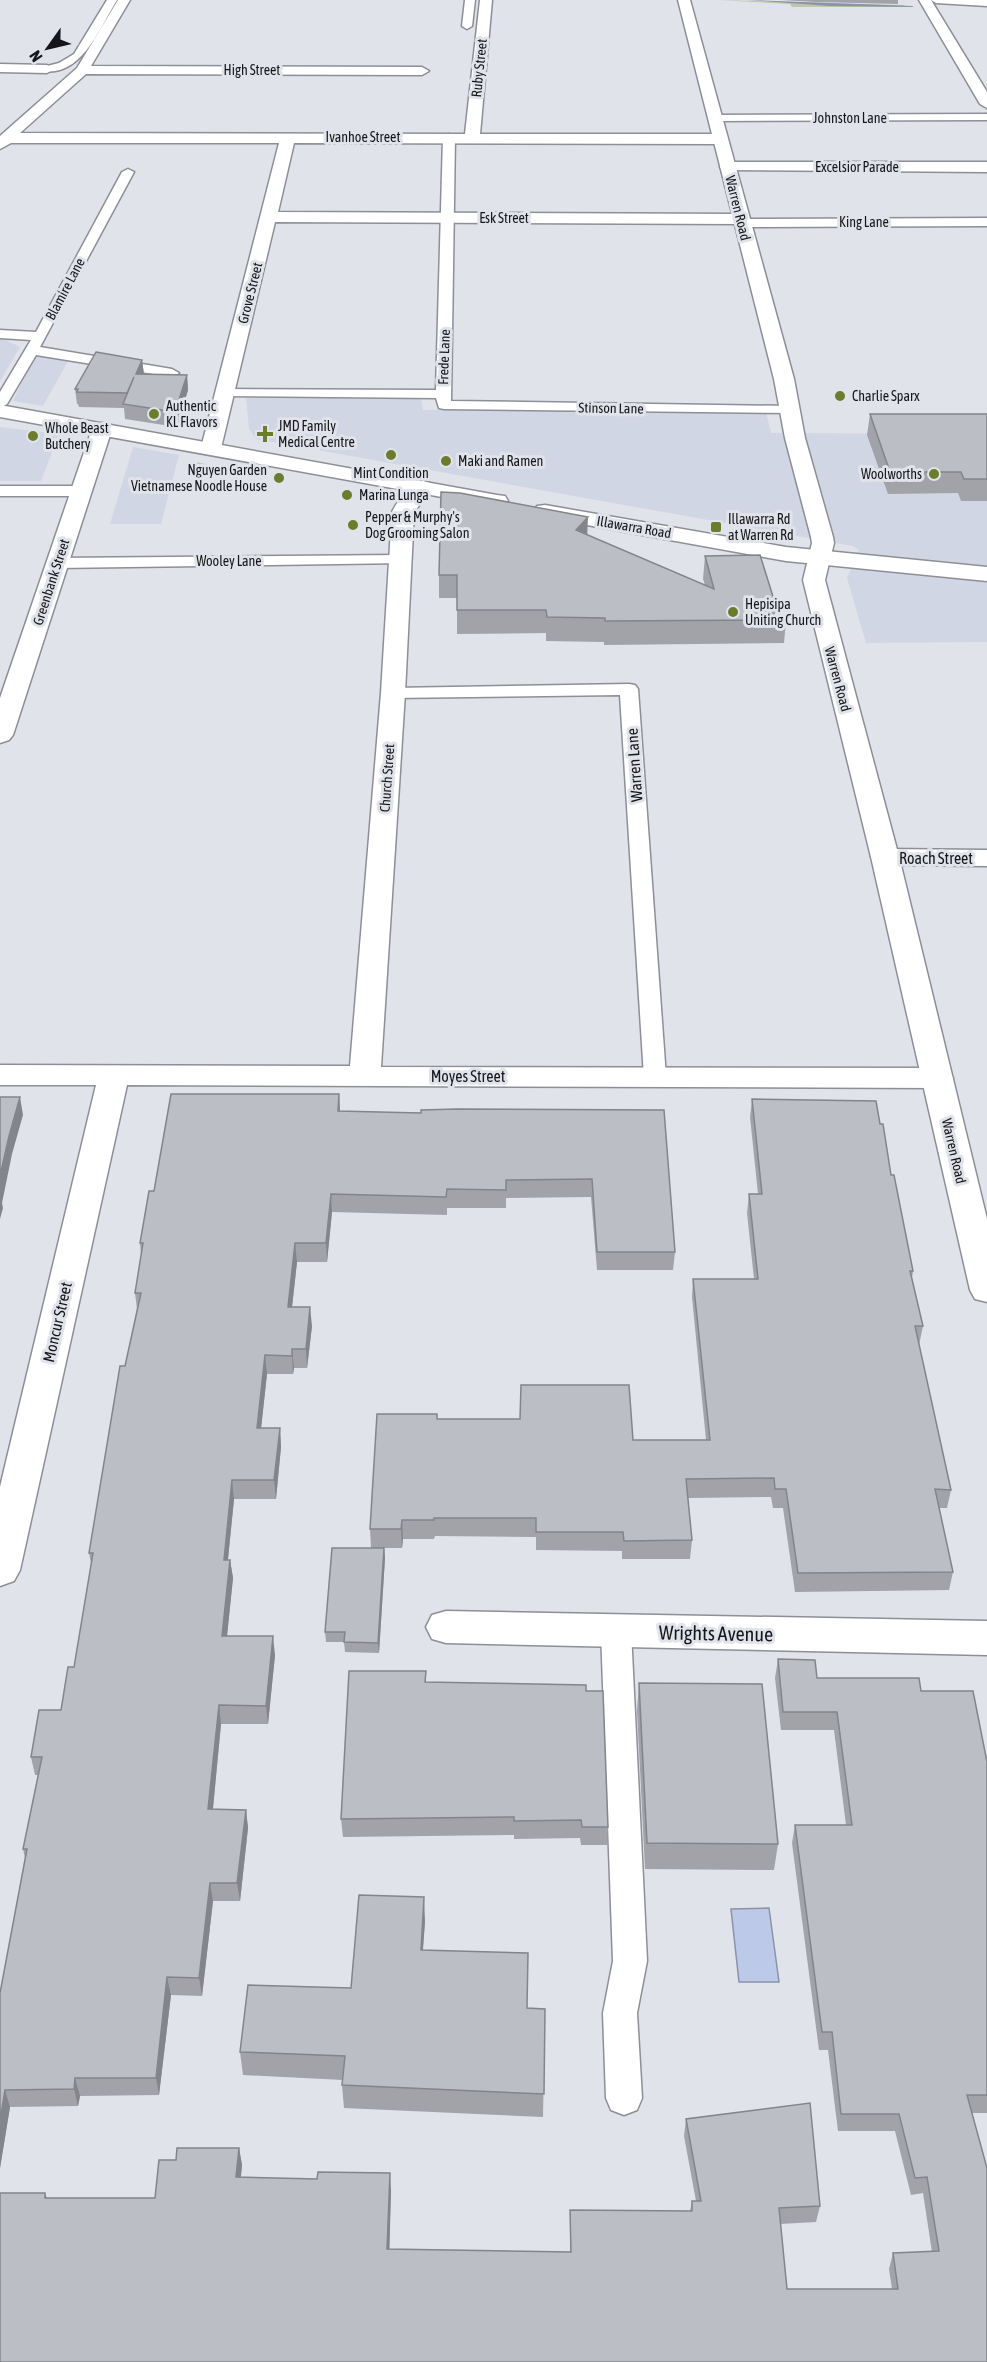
<svg xmlns="http://www.w3.org/2000/svg" width="987" height="2362" viewBox="0 0 987 2362" font-family="'Asap Condensed',sans-serif">
<rect width="100%" height="100%" fill="#e0e3ea"/>
<path fill="#d1d6e4" d="M0 337 20 347 0 381Z
M35 355 68 361 43 406 13 401Z
M421 397 423 410 766 412 771 433 987 434V642L866 643 847 578 859 550 853 546 256 439 249 429 246 398Z
M0 427 59 434 41 481H0Z
M133 447 179 455 161 524H110Z"/>
<path fill="#bec7a8" d="M717 0 904 5 906 7H792L790 4Z
M195 462 252 473 209 477Z"/>
<path fill="#bdc9e8" stroke="#8b93aa" stroke-width="1.5" d="M769 1908 779 1982H739L731 1909Z"/>
<g fill="none" stroke-linecap="round" stroke-linejoin="round">
<path fill="#8b93aa" fill-rule="evenodd" d="M747 0 912 6 914 7 830 6Z
M987 4V6H959L961 5Z"/>
<defs>
<path id="service" d="M107 0H117C100 27 82 77 43 71V67L59 63 74 54Z
M465 0H475L472 26 467 29 462 26Z
M931 0H987V6L936 3Z
M987 114V120L714 121 709 118 714 115Z
M449 134 455 137 451 401 789 406 794 407 796 410 794 413 444 409 439 408 436 398 220 396 218 393 225 389 436 390 443 137Z
M128 169 134 172 40 347 172 369 179 373 172 377 36 355 7 404 0 408V392L31 340 0 338V330L36 332 122 172Z
M987 218V226L741 227 735 223 741 219Z
M0 486H81L89 491 81 496H0Z
M400 555 406 557 408 560 406 563 57 568 49 563 57 558Z
M629 684 635 685 638 689 666 1077 663 1082 655 1084 647 1082 644 1077 620 695 393 698 387 697 384 693 387 689 393 688Z
M616 1619 626 1623 631 1631 647 1961 637 2013 642 2098 637 2110 624 2115 611 2110 606 2098 603 2013 613 1961 601 1631 606 1623Z"/>
<path id="minor" d="M118 0H130L91 66 422 67 429 71 422 75 86 74 20 133 465 134 480 0H492L480 134H719L727 139 719 144 294 143 278 212 740 214 748 219 740 224 275 222 221 448 218 452H204L201 448 279 143H11L0 149V136L77 68Z
M919 0H931L987 92V108L980 104Z
M0 64 47 65 54 69 47 73 0 72Z
M728 162H987V172L722 170 720 167 722 164Z
M102 423 109 425 112 429 13 735 9 740 0 743V698L92 429 95 425Z
M423 481 430 483 434 487 414 512 405 693 381 1067 937 1068 948 1071 953 1078 948 1085 937 1088 127 1085 20 1570 14 1581 0 1586V1487L96 1085H0V1065L350 1066 381 693 392 512C399 499 408 484 423 481Z
M885 849 987 850V866L885 865 875 863 871 857 875 851Z
M446 1611 987 1621V1655L446 1643 432 1639 426 1627 432 1615Z"/>
<path id="tertiary" d="M678 0H690L794 379 805 438 833 537 834 543 825 580 899 857 987 1219V1302L975 1299 970 1290 871 857 803 580 812 543 811 537 785 438 774 379Z"/>
<path id="secondary" d="M0 405 497 495 505 496 508 501 505 506 497 507 0 417Z
M545 505 786 547 987 567V581L786 561 537 516 534 511 537 506Z"/>
</defs>
<use href="#service" stroke="#8c8f96" stroke-width="3"/>
<use href="#minor" stroke="#8c8f96" stroke-width="3"/>
<use href="#tertiary" stroke="#8c8f96" stroke-width="3"/>
<use href="#secondary" stroke="#8c8f96" stroke-width="3"/>
<use href="#service" fill="#fff" fill-rule="evenodd"/>
<use href="#minor" fill="#fff" fill-rule="evenodd"/>
<use href="#tertiary" fill="#fff" fill-rule="evenodd"/>
<use href="#secondary" fill="#fff" fill-rule="evenodd"/>
</g>
<path fill="#a1a3a9" d="M781 0H898V4L815 2Z
M142 360 144 374 187 375 188 390 177 427 125 419 124 408 79 407 78 404H77L75 389Z
M870 414H987V501H961L958 493 888 494 867 435Z
M588 535 705 585 703 579 705 556 776 606 775 615 786 620 784 643 604 645V642L546 641V633L457 634V598H439V575Z
M339 1094 340 1111 421 1113 664 1110 675 1252 673 1270H597L591 1197 506 1198V1208H447V1215L332 1212 327 1262H297L292 1307 312 1326 307 1368H294L293 1374H267L261 1428H280L281 1447 276 1499H234L228 1560H230L233 1578 227 1636 275 1655 268 1724H221L213 1809 246 1810 248 1828 240 1901H213L202 1996 171 1995 159 2095 80 2096 78 2106 10 2107 0 2168V1993L25 1858 23 1849 38 1775H35L31 1757 61 1710 74 1667 91 1563 89 1553 125 1366 137 1309 135 1293 141 1255 140 1243 154 1191Z
M752 1099 880 1124 913 1271 912 1278 923 1326 919 1345 951 1490 947 1508H939L953 1572 949 1590 795 1592 783 1508H773L771 1497 688 1498 692 1540 690 1559H622V1551L536 1550V1537L435 1536 434 1539H403L402 1548H371L370 1529 437 1419 633 1440H706L692 1297 693 1279H754L747 1213 749 1194H758L750 1117Z
M384 1548 385 1558 379 1653 345 1652 344 1642H326L325 1632Z
M778 1659 817 1678 921 1691 987 1762V2113H972L987 2362H0L45 2193 47 2198H155L176 2160 239 2148 242 2165 241 2177 391 2190 389 2249 570 2252V2210L690 2211 692 2201H696L684 2136 686 2119 820 2206 816 2222 780 2224 787 2289H892L889 2269 893 2253 932 2252 923 2193 911 2195 895 2131H838L828 2050H819L792 1843 795 1825H846L834 1730H781L775 1678Z
M426 1671V1682L586 1691 608 1827 607 1845H581L580 1838 514 1839V1835L343 1837 341 1819Z
M639 1683 778 1844 774 1870 645 1869 637 1710Z
M425 1921 423 1950 527 2008 545 2009 543 2117 344 2108 342 2085 343 2080 243 2075 240 2052 351 1988Z"/>
<path fill="#83858a" d="M142 360 144 375 136 374Z
M187 375 188 390 177 427 175 412Z
M588 517 587 540 576 530Z
M339 1094 340 1112 338 1111Z
M20 1097 23 1115 12 1154 2 1203 3 1208 0 1219V1176L9 1136Z
M331 1194 332 1212 327 1262 326 1243Z
M295 1243 297 1262 290 1325 288 1307Z
M310 1307 312 1326 307 1368 306 1349Z
M292 1349 294 1368 293 1374 292 1356Z
M265 1355 267 1374 259 1447 257 1428Z
M280 1428 281 1447 276 1499 274 1480Z
M232 1480 234 1499 226 1578 224 1560Z
M402 1520 403 1539 402 1548 401 1529Z
M384 1548 385 1558 379 1653 378 1643Z
M230 1560 233 1578 225 1655 222 1636Z
M273 1636 275 1655 268 1724 266 1706Z
M219 1705 221 1724 211 1828 208 1809Z
M246 1810 248 1828 240 1901 237 1883Z
M210 1883 213 1901 202 1996 199 1978Z
M424 1897 425 1921 421 1974V1950Z
M167 1977 171 1995 159 2095 156 2078Z
M75 2078 80 2096 78 2106 74 2089Z
M5 2090 10 2107 0 2168V2120Z
M239 2148 242 2165 239 2194 236 2177Z
M390 2173 391 2190 389 2266 387 2249Z"/>
<path fill="#bbbec5" stroke="#83858a" stroke-width="1.5" d="M96 352 142 360 136 374 187 375 175 412 123 404 134 377 127 393 77 392 78 389H75Z
M870 414H987V479H964L961 472H890Z
M441 492 460 493 588 517 576 530 714 589 705 556 760 555 776 606H754L786 620 605 621V618L547 617 546 610H457V575H439Z
M171 1094H339L338 1111 421 1113V1110L457 1109 664 1110 675 1252H597L592 1179 506 1180V1190L447 1189 446 1197 331 1194 326 1243H295L288 1307H310L306 1349H292V1356L265 1355 257 1428H280L274 1480H232L224 1560H230L222 1636H273L266 1706 219 1705 208 1809 246 1810 237 1883H210L199 1978 167 1977 156 2078H75L74 2089 5 2090 0 2120V1993L27 1849H23L42 1757H31L39 1710H61L68 1667H74L93 1553H89L120 1366H125L141 1293H135L143 1243H140L149 1191H154Z
M0 1097H20L9 1136 0 1176Z
M752 1099 876 1101 880 1124H883L891 1175H894L913 1271H910L923 1326H915L951 1490 935 1489 953 1572 798 1573 786 1489H775L774 1478 686 1479 692 1540 624 1541 623 1532H536V1518H434V1520H402L401 1529H370L377 1414H437V1419H520L521 1385H629L633 1440H710L693 1279H758L749 1194H762Z
M332 1548H384L378 1643 344 1642 345 1632H325Z
M778 1659 815 1660 817 1678H919L921 1691H973L987 1762V2095H967L987 2168V2362H0V2193H45V2198H155L159 2160H176L177 2148H239L236 2177 317 2179 318 2172 390 2173 387 2249 571 2252 570 2210 692 2211V2201H701L686 2119 810 2103 820 2206 779 2208 787 2289H898L893 2253 939 2251 927 2177 915 2178 899 2114H841L832 2032H822L795 1825H852L837 1712H783Z
M349 1671H426L425 1682 586 1685V1691H603L608 1827H582L581 1820 514 1821V1817L341 1819Z
M639 1683 762 1684 778 1844 647 1843Z
M359 1895 424 1897 421 1950 528 1953 527 2008 545 2009 544 2094 342 2085 345 2056 240 2052 248 1985 351 1988Z"/>
<g fill="#6c7c2b" stroke="#e0e3ea" stroke-width="2">
<circle cx="840" cy="396" r="6"/>
<circle cx="154" cy="414" r="6"/>
<path d="M262 425h6v6h6v6h-6v6h-6v-6h-6v-6h6z"/>
<circle cx="33" cy="436" r="6"/>
<circle cx="391" cy="455" r="6"/>
<circle cx="446" cy="461" r="6"/>
<circle cx="934" cy="474" r="6"/>
<circle cx="279" cy="478" r="6"/>
<circle cx="347" cy="495" r="6"/>
<circle cx="353" cy="525" r="6"/>
<rect x="710" y="521" width="12" height="12" rx="3"/>
<circle cx="733" cy="612" r="6"/>
</g>
<g text-anchor="middle" dominant-baseline="central" stroke-width="6" stroke-linejoin="round" paint-order="stroke">
<g font-size="14" fill="#151619" stroke="#e0e3ea">
<text transform="translate(479 68) rotate(-84)">Ruby Street</text>
<text x="252" y="70">High Street</text>
<text x="850" y="118">Johnston Lane</text>
<text x="363" y="137">Ivanhoe Street</text>
<text x="857" y="167">Excelsior Parade</text>
<text transform="translate(738 208) rotate(76)">Warren Road</text>
<text x="504" y="218">Esk Street</text>
<text x="864" y="222">King Lane</text>
<text transform="translate(65 289) rotate(-62)">Blamire Lane</text>
<text transform="translate(250 293) rotate(-76)">Grove Street</text>
<text transform="translate(444 357) rotate(-88)">Frede Lane</text>
<text transform="translate(611 408) rotate(1)">Stinson Lane</text>
<text transform="translate(634 527) rotate(10)">Illawarra Road</text>
<text x="229" y="561">Wooley Lane</text>
<text transform="translate(51 582) rotate(-72)">Greenbank Street</text>
<text transform="translate(838 679) rotate(75)">Warren Road</text>
<text transform="translate(387 778) rotate(-86)">Church Street</text>
<text transform="translate(954 1151) rotate(77)">Warren Road</text>
</g>
<g font-size="14" fill="#151619" stroke="#e0e3ea" text-anchor="start">
<text x="852" y="396">Charlie Sparx</text>
<text x="166" y="406">Authentic<tspan x="166" dy="16">KL Flavors</tspan></text>
<text x="278" y="426">JMD Family<tspan x="278" dy="16">Medical Centre</tspan></text>
<text x="45" y="428">Whole Beast<tspan x="45" dy="16">Butchery</tspan></text>
<text x="458" y="461">Maki and Ramen</text>
<text x="267" y="470" text-anchor="end">Nguyen Garden<tspan x="267" dy="16">Vietnamese Noodle House</tspan></text>
<text x="391" y="473" text-anchor="middle">Mint Condition</text>
<text x="922" y="474" text-anchor="end">Woolworths</text>
<text x="359" y="495">Marina Lunga</text>
<text x="365" y="517">Pepper &amp; Murphy's<tspan x="365" dy="16">Dog Grooming Salon</tspan></text>
<text x="728" y="519">Illawarra Rd<tspan x="728" dy="16">at Warren Rd</tspan></text>
<text x="745" y="604">Hepisipa<tspan x="745" dy="16">Uniting Church</tspan></text>
</g>
<g font-size="16" fill="#151619" stroke="#e0e3ea">
<text transform="translate(634 765) rotate(-94)">Warren Lane</text>
<text x="936" y="858">Roach Street</text>
<text x="468" y="1076">Moyes Street</text>
<text transform="translate(57 1322) rotate(-77)">Moncur Street</text>
</g>
<g font-size="20" fill="#151619" stroke="#e0e3ea">
<text transform="translate(716 1633) rotate(1)">Wrights Avenue</text>
</g>
</g>
<g transform="translate(48 48) rotate(236)" stroke="#e0e3ea" stroke-width="4.5" paint-order="stroke">
<path d="M0-4.5L10 22L0 15L-10 22Z" fill="#151619"/>
<text y="-9" font-size="16" font-weight="bold" text-anchor="middle" fill="#151619">N</text>
</g>
</svg>
